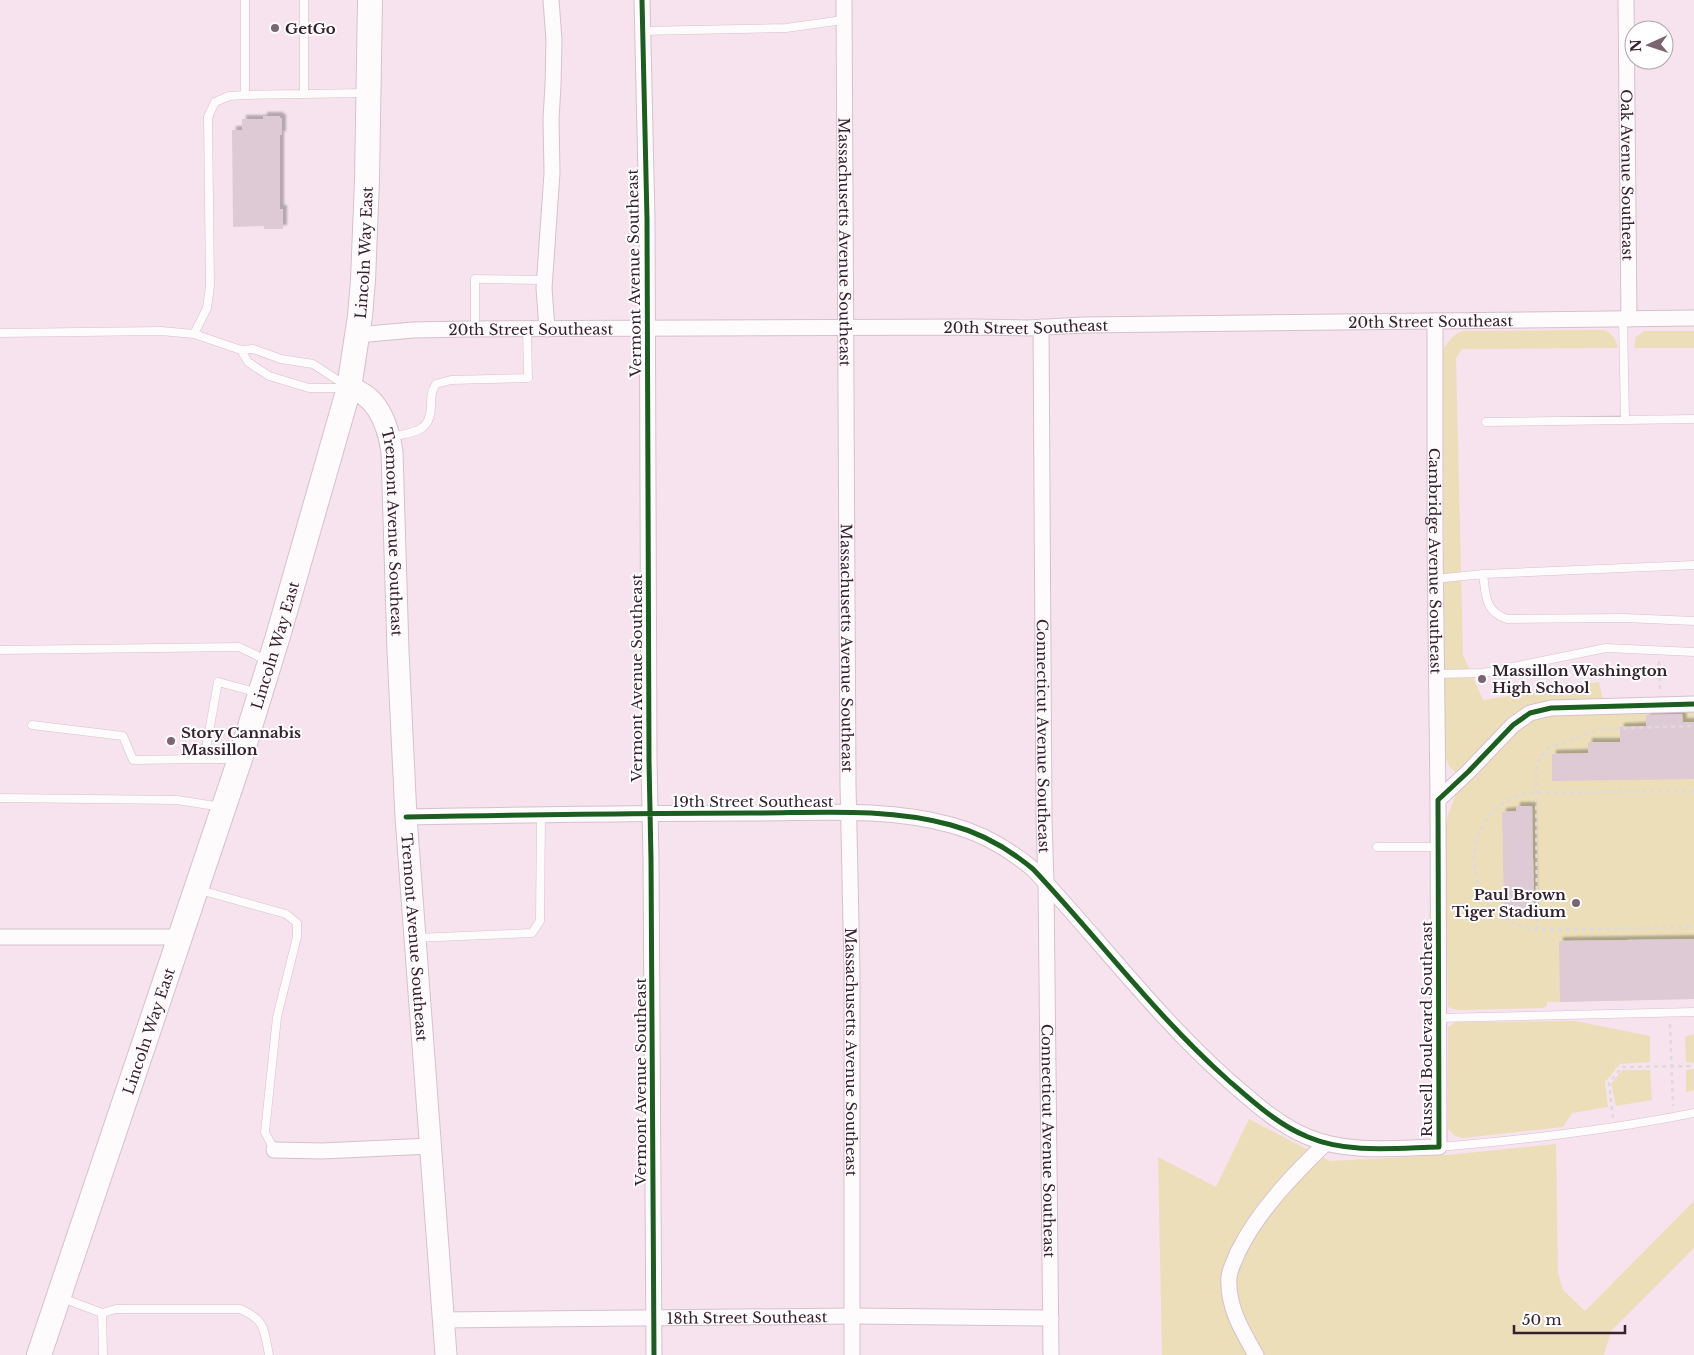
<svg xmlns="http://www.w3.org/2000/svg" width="1694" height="1355" viewBox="0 0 1694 1355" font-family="'Libre Baskerville',serif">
<defs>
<filter id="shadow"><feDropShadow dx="4" dy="-4" stdDeviation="1" flood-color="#0004"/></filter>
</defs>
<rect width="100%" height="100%" fill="#f7e3ee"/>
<path fill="#ebdeb9" d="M1604 330C1612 333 1616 339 1618 348L1462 349 1456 358 1463 655 1483 700 1599 682 1603 700 1531 704 1510 717 1461 771C1450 774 1447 762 1445 754L1443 350C1449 340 1453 334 1464 331Z
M1644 331H1694V348H1634L1636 337Z
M1682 710H1694V999L1547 1002V1006L1543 1008 1457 1010 1448 1007 1445 835 1448 814 1457 793 1487 759 1534 715 1646 711V714H1682Z
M1575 1021 1650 1036V1062L1620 1064 1605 1082 1608 1107 1572 1113 1563 1127 1463 1138 1455 1136 1448 1129V1027L1456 1022Z
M1694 1034V1063L1686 1062 1685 1037Z
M1694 1069V1090L1686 1092V1070Z
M1622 1070H1650L1652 1100 1616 1106 1611 1084Z
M1249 1119 1330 1161 1448 1155 1556 1144 1558 1273 1563 1290 1585 1311 1694 1201V1248L1611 1331 1604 1355H1162L1158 1157 1216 1187Z"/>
<path fill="#decad5" filter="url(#shadow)" d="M263 116H279L280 118H282V135H280V209H283V229H264V226L233 227 232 130H242V119H263Z
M1682 714 1683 722H1694V779L1552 781V754L1588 753V742H1620V727L1646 726V715Z
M1516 806H1532L1534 910H1520V906H1504L1502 812 1516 811Z
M1694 939V999L1560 1002 1559 941Z"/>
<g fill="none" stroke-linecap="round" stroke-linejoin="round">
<defs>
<path id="lane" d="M245 0V95
M642 31 786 28 843 20
M304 94V0
M1623 319 1625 420
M475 329V279L545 280
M0 333 161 331 194 334 241 350 253 349 281 359 313 364 345 385
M194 334 207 308 210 286 208 117 215 102 229 96 245 95 365 93
M241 350 248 362 269 376 309 388H346
M1486 422 1694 419
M391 437C413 432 430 433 431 407 431 398 431 391 436 384L451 380 528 378 527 329
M1483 574 1694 565
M1435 579 1483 574C1486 595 1484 611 1507 619L1624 618 1694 621
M0 650 239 647 266 660
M1437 674 1483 673 1606 648 1694 652
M32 725 123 736 133 760 204 759 218 682 259 693
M204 759H237
M0 798 177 800 222 807
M1377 847H1438
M200 890 286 914 297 923V937L277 1017 265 1132 274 1150
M416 938 532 933 540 921 541 815
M1438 1018 1694 1012
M1439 1147C1524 1140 1610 1130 1694 1113
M62 1298 102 1313 116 1309H240C266 1320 264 1330 269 1355
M102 1313 103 1355"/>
<g id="street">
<path d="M642 0 647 219 649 761 651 859 654 1355"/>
<path id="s1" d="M844 0 848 785 852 971V1355"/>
<path id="s2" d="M1626 0 1629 319"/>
<path id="s3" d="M1435 321V539L1438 800"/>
<path id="s4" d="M1041 327 1044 821 1046 883 1051 1355"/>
<path d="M547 329 544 288 552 173 551 119 553 85 554 40 551 0"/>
<path id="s5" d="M357 335 413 330 468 329 973 327 1028 328 1084 325 1694 318"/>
<path d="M406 817C521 815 636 813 751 813 816 813 886 807 951 825 981 833 1009 849 1033 869 1099 939 1156 1016 1228 1080 1252 1101 1278 1125 1308 1137 1348 1154 1396 1148 1439 1147L1438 800 1468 772 1513 725 1530 713 1551 708 1694 704"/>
<path d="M0 937H179"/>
<path d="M274 1150 322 1151 430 1146"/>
<path id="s6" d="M443 1320 853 1316 1051 1318"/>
<path d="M1256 1355C1242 1331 1227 1306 1229 1277 1230 1268 1235 1260 1238 1252 1258 1211 1293 1175 1326 1143"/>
</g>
<g id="secondary">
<path id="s7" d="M349 388C378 395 388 425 392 452L398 651 406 817 446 1355"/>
</g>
<g id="primary">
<path id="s8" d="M39 1355 240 759 278 636 349 388 360 316 363 280 367 180 370 0"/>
</g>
</defs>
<use href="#lane" stroke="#d5c1cc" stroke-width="9"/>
<use href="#street" stroke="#d5c1cc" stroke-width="17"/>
<use href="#secondary" stroke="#d5c1cc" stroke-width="23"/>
<use href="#primary" stroke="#d5c1cc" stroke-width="26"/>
<path stroke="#dfd9dc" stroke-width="2.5" stroke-dasharray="4 4" stroke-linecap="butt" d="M1659 661 1660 691
M1694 791 1527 793C1516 797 1505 800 1496 808 1465 837 1467 891 1502 917 1512 924 1525 927 1537 930L1694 927
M1537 930 1536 769 1540 759 1548 748 1598 729 1694 726
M1670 1024 1673 1106
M1613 1118 1609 1083 1622 1067 1694 1066"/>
<use href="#lane" stroke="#fefbfc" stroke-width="8"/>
<use href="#street" stroke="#fefbfc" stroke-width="15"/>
<use href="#secondary" stroke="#fefbfc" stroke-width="21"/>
<use href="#primary" stroke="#fefbfc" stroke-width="24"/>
<defs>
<path id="cycleway" d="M642 0 647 219 649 761 651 859 654 1355
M406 817C521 815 636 813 751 813 816 813 886 807 951 825 981 833 1009 849 1033 869 1099 939 1156 1016 1228 1080 1252 1101 1278 1125 1308 1137 1348 1154 1396 1148 1439 1147L1438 800 1468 772 1513 725 1530 713 1551 708 1694 704"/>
</defs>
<use href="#cycleway" stroke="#fff" stroke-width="8"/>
<use href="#cycleway" stroke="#1b5e20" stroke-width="5"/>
</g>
<g fill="#7a6571" stroke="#fff" stroke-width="2">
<circle cx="275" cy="28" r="5"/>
<circle cx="1482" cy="679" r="5"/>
<circle cx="171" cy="741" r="5"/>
<circle cx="1576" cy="903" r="5"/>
</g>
<g text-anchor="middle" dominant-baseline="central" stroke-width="4" stroke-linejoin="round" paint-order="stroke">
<g font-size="15" font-weight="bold" fill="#36212e" stroke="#fff" text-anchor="start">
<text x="285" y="28">GetGo</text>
<text x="1492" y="670">Massillon Washington<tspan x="1492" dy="17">High School</tspan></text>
<text x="181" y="732">Story Cannabis<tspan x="181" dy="17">Massillon</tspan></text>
<text x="1566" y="894" text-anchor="end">Paul Brown<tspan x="1566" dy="17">Tiger Stadium</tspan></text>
</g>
<g font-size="15" fill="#36212e" stroke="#fff">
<text stroke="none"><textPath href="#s2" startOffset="175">Oak Avenue Southeast</textPath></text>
<text stroke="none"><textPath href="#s1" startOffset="242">Massachusetts Avenue Southeast</textPath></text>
<text stroke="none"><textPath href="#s8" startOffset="1152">Lincoln Way East</textPath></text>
<text transform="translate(634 273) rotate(-91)">Vermont Avenue Southeast</text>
<text stroke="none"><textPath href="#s5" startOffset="1074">20th Street Southeast</textPath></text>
<text stroke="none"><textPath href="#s5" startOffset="669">20th Street Southeast</textPath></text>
<text stroke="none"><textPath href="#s5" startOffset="174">20th Street Southeast</textPath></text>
<text stroke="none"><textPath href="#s7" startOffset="162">Tremont Avenue Southeast</textPath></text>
<text stroke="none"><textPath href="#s3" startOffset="240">Cambridge Avenue Southeast</textPath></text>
<text stroke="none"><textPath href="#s8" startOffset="748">Lincoln Way East</textPath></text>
<text stroke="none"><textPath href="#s1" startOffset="648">Massachusetts Avenue Southeast</textPath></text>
<text transform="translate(636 678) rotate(-90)">Vermont Avenue Southeast</text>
<text stroke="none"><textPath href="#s4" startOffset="409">Connecticut Avenue Southeast</textPath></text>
<text x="753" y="801">19th Street Southeast</text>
<text stroke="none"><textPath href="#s7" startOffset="568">Tremont Avenue Southeast</textPath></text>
<text transform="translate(1426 1029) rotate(-90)">Russell Boulevard Southeast</text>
<text stroke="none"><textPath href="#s8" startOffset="342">Lincoln Way East</textPath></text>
<text stroke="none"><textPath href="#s1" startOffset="1052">Massachusetts Avenue Southeast</textPath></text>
<text transform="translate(640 1082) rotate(-90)">Vermont Avenue Southeast</text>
<text stroke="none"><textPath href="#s4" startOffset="814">Connecticut Avenue Southeast</textPath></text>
<text stroke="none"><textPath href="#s6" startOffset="304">18th Street Southeast</textPath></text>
</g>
</g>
<g transform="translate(1649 45) rotate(267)"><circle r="24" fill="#ffffff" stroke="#afa6ab"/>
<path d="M0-4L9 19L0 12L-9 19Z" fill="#7a6571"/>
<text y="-8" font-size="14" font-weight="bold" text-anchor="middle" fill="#36212e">N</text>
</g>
<path d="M1514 1325v8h111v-8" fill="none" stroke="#36212e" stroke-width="2.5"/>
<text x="1522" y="1325" font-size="15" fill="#36212e" stroke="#ffffff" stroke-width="4" paint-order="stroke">50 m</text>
</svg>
